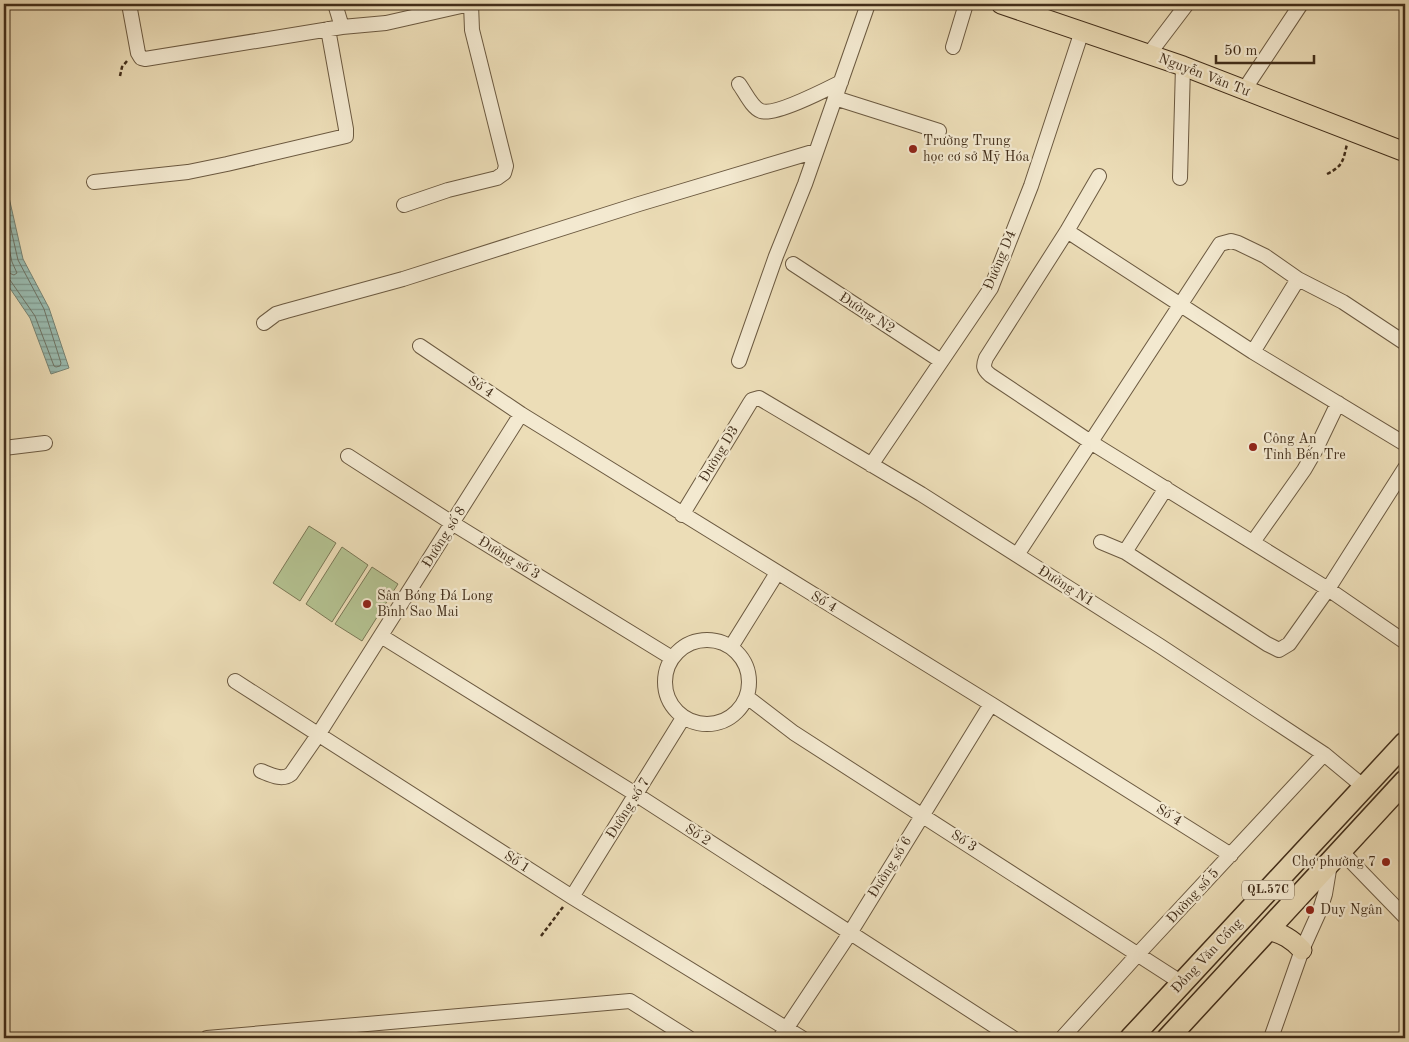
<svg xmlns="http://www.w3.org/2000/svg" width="1409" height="1042" viewBox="0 0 1409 1042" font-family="'Old Standard TT',serif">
<defs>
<pattern id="water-rules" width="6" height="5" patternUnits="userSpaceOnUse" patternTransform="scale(1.25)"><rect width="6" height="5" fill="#99bbb0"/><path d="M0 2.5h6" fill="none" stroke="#7e988e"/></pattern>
</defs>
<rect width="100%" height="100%" fill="#ecddb7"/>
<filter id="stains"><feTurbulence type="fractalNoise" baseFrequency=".004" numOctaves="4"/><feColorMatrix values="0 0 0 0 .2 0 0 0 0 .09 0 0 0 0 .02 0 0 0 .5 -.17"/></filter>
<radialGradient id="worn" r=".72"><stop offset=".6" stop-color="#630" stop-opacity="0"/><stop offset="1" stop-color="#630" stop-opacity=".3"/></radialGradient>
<path fill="#b4c291" stroke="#7b7856" d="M309 526 336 543 300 601 273 583Z
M342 547 368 565 332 622 306 604Z
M372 567 398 584 362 641 335 624Z"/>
<path fill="url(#water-rules)" stroke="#768374" d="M4 163 8 193 23 259 49 308 69 368 51 374 30 318 5 281Z"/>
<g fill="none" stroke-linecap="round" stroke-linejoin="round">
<path stroke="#6e7465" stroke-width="1" d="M4 199 18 260 44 309 61 363 60 366 56 367 54 366 35 316 10 280 4 278
M4 226 12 262 17 273 14 275 4 271"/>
<defs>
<path id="minor" d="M129 4 138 53 141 58 145 59 342 27
M335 4 342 27 386 23 470 4
M953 47 966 4
M1149 54 1187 4
M739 84C745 92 752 108 761 111 775 116 827 89 841 82
M1244 90 1301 4
M835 98 939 131
M1099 176 1067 231 986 358C983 366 983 369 990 375L1092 443 1328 589 1405 642
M1180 178 1183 66
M94 182 188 172 227 164 346 136V129L328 29
M404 205 448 190 497 178 504 173 506 166 472 30 471 4
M1067 231 1253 352 1405 444
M793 264 941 361
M264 323 276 314 286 311 403 279 639 204 816 151
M420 346 521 414 991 704 1231 855
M1253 352 1298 279
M739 361 776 256 805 184 868 4
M4 448 45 443
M348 456 452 523 672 658
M871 465 991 288 1031 186 1082 31
M1166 488 1125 552 1267 644 1279 650 1289 644 1328 589 1405 468
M682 515 750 403 752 400 759 398 921 494 1160 646 1324 754 1364 787
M1101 542 1125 552
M1253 542 1304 470 1315 451 1338 403
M1017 555 1220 244 1231 241 1238 243 1265 256 1298 279 1343 302 1405 343
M381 636 637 795 1013 1038
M665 682a42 42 0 1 1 84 0a42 42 0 1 1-84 0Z
M731 647 777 573
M235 681 572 897 802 1038
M747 697 794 733 1182 983
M261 771C271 775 282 781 291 774L318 735 521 414
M1341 851 1405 917
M572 897 683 718
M207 1038 630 1001 689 1038
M780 1038 850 933 991 704
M1062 1038 1138 954 1324 754
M1271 1038 1302 950 1320 910 1325 894 1330 864"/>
<path id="major" d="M1001 4 1183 66 1405 152
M1268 930C1283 934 1292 939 1302 950"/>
<path id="highway" d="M1131 1038 1405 743
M1168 1038 1405 781"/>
</defs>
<use href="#minor" stroke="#6c5a41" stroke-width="16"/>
<use href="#major" stroke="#422e1a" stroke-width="21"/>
<use href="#highway" stroke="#422e1a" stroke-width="24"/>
<path stroke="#422e1a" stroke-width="2.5" stroke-dasharray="4 2.5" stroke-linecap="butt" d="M382 4 383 10
M120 76 122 67 127 61
M1327 174C1343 166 1343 161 1347 144
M541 936 563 907"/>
<use href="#minor" stroke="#f3e9d0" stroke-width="14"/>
<use href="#major" stroke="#ecddb7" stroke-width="19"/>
<use href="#highway" stroke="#ecddb7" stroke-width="21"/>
</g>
<g fill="#8f2418" stroke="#f3e9d0" stroke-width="2">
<circle cx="913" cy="149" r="5"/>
<circle cx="1253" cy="447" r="5"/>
<circle cx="367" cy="604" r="5"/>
<circle cx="1386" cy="862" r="5"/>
<circle cx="1310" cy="910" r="5"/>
</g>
<g text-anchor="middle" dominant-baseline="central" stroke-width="4.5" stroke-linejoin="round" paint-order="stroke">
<rect fill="#f3e9d0" stroke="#776651" stroke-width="1" x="1242" y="880.5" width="52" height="19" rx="4"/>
<g font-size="12" font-weight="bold" fill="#422e1a">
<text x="1268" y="890">QL.57C</text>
</g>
<g font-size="14" fill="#422e1a" stroke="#f3e9d0">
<text transform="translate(1204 75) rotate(21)">Nguyễn Văn Tư</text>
<text transform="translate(1000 260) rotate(-67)">Đường D4</text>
<text transform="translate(867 313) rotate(33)">Đường N2</text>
<text transform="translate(481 387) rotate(34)">Số 4</text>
<text transform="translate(719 454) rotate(-59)">Đường D3</text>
<text transform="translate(444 537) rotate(-58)">Đường số 8</text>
<text transform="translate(509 558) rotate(31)">Đường số 3</text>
<text transform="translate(1066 586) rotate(32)">Đường N1</text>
<text transform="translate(824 602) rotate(31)">Số 4</text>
<text transform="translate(628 808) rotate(-58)">Đường số 7</text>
<text transform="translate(1169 815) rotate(32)">Số 4</text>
<text transform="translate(698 835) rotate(33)">Số 2</text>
<text transform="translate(964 841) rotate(33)">Số 3</text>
<text transform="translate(517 862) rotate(33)">Số 1</text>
<text transform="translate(890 867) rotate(-58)">Đường số 6</text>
<text transform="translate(1193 896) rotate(-47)">Đường số 5</text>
<text transform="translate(1207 956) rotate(-47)">Đồng Văn Cống</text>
</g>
<g font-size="14" fill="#422e1a" stroke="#f3e9d0" text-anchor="start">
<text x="923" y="141">Trường Trung<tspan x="923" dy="16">học cơ sở Mỹ Hóa</tspan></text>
<text x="1263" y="439">Công An<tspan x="1263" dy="16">Tỉnh Bến Tre</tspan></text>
<text x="377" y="596">Sân Bóng Đá Long<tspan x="377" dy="16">Bình Sao Mai</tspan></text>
<text x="1376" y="862" text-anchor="end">Chợ phường 7</text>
<text x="1320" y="910">Duy Ngân</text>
</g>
</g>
<rect width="1409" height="1042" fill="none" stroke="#ecddb7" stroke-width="20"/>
<rect x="5" y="5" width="1399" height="1032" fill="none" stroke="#422e1a" stroke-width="2.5"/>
<rect x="10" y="10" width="1389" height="1022" fill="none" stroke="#422e1a"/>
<path d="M1216 55v8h98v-8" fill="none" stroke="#422e1a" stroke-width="2.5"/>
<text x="1224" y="55" font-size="15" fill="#422e1a" stroke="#f3e9d0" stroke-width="4" paint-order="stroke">50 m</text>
<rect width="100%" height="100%" filter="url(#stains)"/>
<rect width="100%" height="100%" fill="url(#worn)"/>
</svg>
